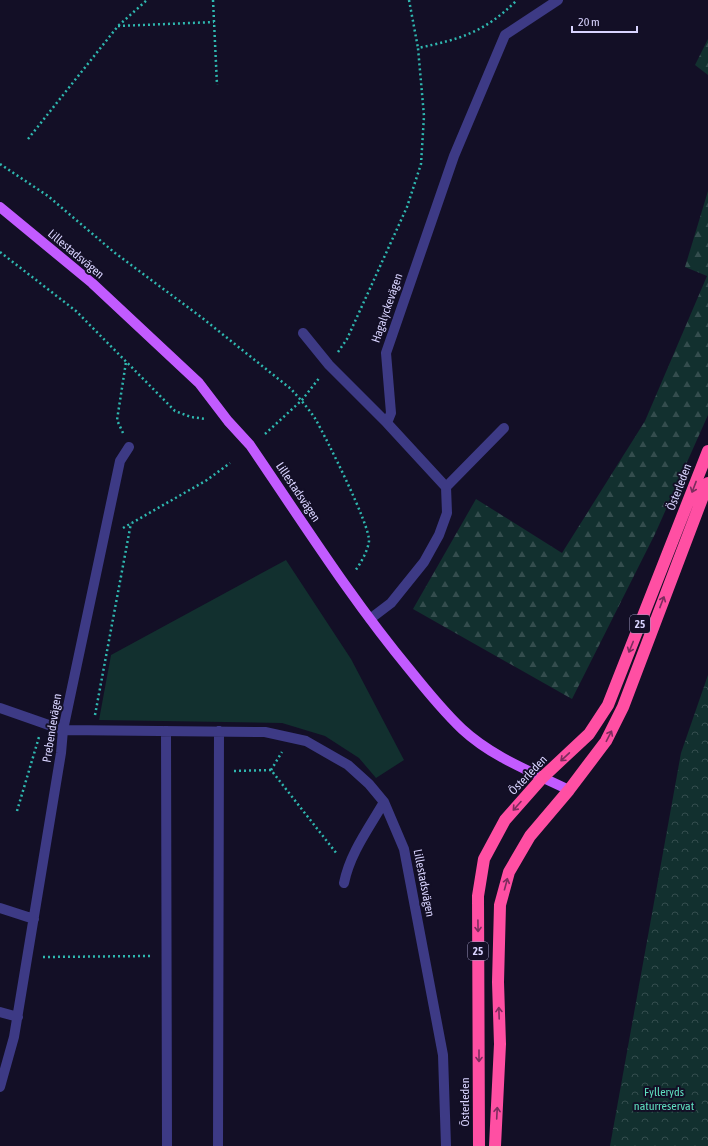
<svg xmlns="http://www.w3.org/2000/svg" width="708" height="1146" viewBox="0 0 708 1146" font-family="'Asap Condensed',sans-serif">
<defs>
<pattern id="forest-firs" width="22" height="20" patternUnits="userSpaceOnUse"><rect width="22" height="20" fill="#12302f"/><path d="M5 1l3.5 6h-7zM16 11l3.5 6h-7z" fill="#344d4e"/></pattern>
<pattern id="park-crowns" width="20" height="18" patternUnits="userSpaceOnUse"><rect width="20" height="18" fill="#12302f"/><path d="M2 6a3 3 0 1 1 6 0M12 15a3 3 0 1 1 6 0" fill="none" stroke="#344d4e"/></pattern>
</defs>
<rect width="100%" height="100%" fill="#130f26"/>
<path fill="url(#forest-firs)" d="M708 39V75L695 65Z
M708 191V415L655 534 572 699 413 609 476 499 562 553 645 421 707 276 685 267Z"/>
<path fill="url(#park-crowns)" d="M708 675V1146H610L681 753Z"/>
<path fill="#12302f" d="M286 560 351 659 404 760 376 778 359 758 325 736 282 723 99 720 111 655Z"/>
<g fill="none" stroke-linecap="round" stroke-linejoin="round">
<path stroke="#2fb8b0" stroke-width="2.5" stroke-dasharray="2 3" stroke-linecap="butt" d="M213 0 217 85
M409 0 418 48
M118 26 214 22
M28 139 118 26 147 0
M0 164 48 196 115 253 201 317 291 389C300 399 309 409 316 420 326 438 370 525 369 541 368 550 361 563 355 571
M0 252 76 311 175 411 191 417 206 419
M338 352 347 339 407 207 421 164 424 116 418 48C461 39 485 32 517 0
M123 433 117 420 126 362
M265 434 302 400 320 377
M123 528 207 480 230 463
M95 715 131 523
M271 770 282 752
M234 771 271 770 337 854
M17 811 39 737
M43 957 150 956"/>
<path stroke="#3d3a85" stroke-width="10" d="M303 333 329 365 387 423
M446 487 504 428
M370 619 391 603 424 562 439 535 447 513 446 487 387 423 391 413 386 353 454 156 505 35 558 0
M0 708 63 730 265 732 306 741 348 765 369 784 384 802 404 849 443 1055 446 1146
M166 731 167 1146
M344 883C350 853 369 828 384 802
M0 908 34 919
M0 1012 18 1017
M0 1087 14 1037 61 753 63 730 120 461 129 447
M218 1146 219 731"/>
<path stroke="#c25bff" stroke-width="10" d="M0 207 92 283 199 383 228 421 250 445C302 521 351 599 410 670 426 690 443 711 462 729 492 757 532 772 569 790"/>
<path stroke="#ff4fa3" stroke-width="12" d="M479 1146 478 896 484 859 505 820 543 777 589 734 608 705 708 451
M495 1146 500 1044 498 982 500 905 509 872 530 836 569 790 606 741 623 707 708 483"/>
</g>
<defs><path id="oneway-shaft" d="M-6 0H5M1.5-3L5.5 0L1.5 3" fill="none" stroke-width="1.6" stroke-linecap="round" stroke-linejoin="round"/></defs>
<g stroke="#7d2c5e">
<use href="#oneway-shaft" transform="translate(694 487) rotate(111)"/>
<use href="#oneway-shaft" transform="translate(662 602) rotate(-69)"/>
<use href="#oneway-shaft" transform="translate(631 647) rotate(112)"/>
<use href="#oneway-shaft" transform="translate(609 736) rotate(-63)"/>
<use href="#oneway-shaft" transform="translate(565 757) rotate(137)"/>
<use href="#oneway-shaft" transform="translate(517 806) rotate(132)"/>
<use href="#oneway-shaft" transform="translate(506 884) rotate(-75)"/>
<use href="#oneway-shaft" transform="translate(478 926) rotate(89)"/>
<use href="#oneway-shaft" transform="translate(499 1013) rotate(-92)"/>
<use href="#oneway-shaft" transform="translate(479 1056) rotate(90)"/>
<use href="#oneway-shaft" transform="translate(497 1113) rotate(-87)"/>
</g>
<g text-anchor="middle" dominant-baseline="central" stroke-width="4" stroke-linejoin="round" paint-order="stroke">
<g fill="#130f26" stroke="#9e99be" stroke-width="1">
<rect x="630" y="615" width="20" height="18" rx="3"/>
<rect x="468" y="942" width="20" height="18" rx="3"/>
</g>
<g font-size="11" font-weight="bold" fill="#d9d4ff">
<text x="640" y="624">25</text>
<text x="478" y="951">25</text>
</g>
<g font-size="12" fill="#d9d4ff" stroke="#130f26">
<text transform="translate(76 254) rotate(40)">Lillestadsvägen</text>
<text transform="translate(387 308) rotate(-71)">Hagalyckevägen</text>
<text transform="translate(679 487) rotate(-69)">Österleden</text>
<text transform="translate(298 492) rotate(56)">Lillestadsvägen</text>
<text transform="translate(52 728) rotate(-81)">Prebendevägen</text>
<text transform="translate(528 775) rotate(-46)">Österleden</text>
<text transform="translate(424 883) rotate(79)">Lillestadsvägen</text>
<text transform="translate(465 1102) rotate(-90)">Österleden</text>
</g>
<g font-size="12" fill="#5fe0c0" stroke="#130f26">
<text x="664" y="1092">Fylleryds<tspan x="664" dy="14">naturreservat</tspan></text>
</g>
</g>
<path d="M572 26v6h65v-6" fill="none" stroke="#d9d4ff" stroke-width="2"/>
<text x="578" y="26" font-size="12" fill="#d9d4ff" stroke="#130f26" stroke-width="3" paint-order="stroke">20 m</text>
</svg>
